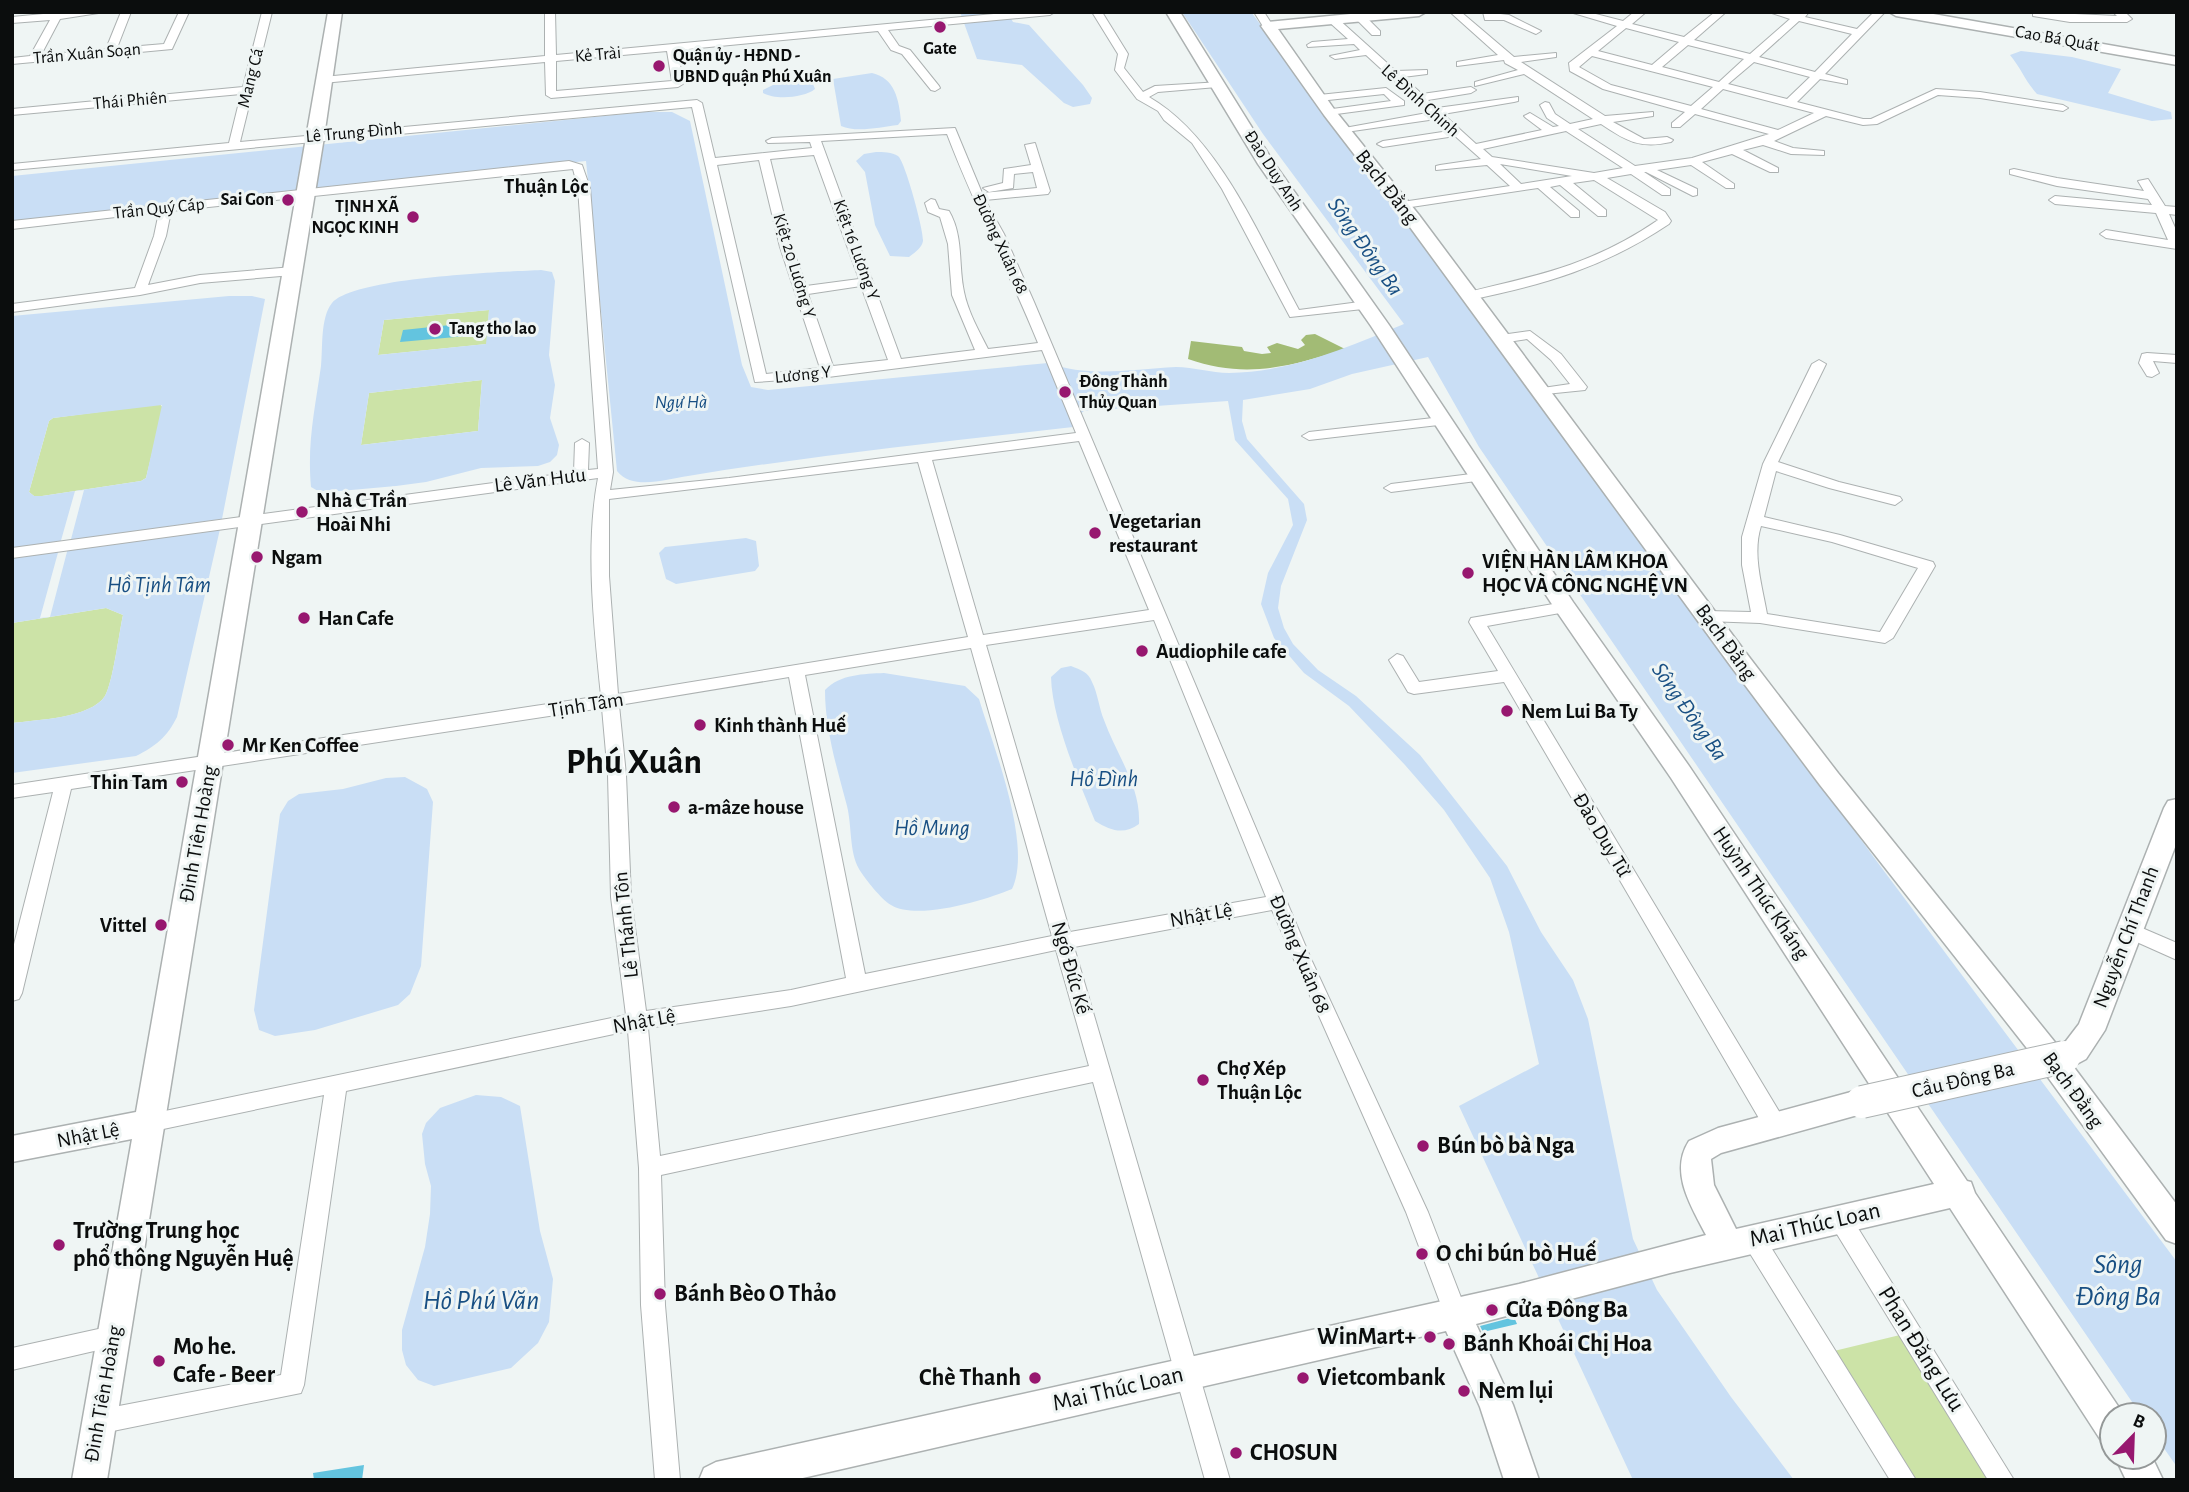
<svg xmlns="http://www.w3.org/2000/svg" width="2189" height="1492" viewBox="0 0 2189 1492" font-family="'Alegreya Sans',sans-serif">
<rect width="100%" height="100%" fill="#eff5f4"/>
<path fill="#cce3a7" d="M489 310 487 344 378 355 384 320Z
M482 380 478 431 361 445 369 393Z
M160 404 163 408 146 478 141 481 42 496H34L29 492 49 421 53 418Z
M106 608 123 615C119 633 113 682 105 696 91 718 37 720 12 723V623Z
M1900 1335 1991 1480H1915L1834 1351Z"/>
<path fill="#a2bb75" d="M1315 334 1345 349C1290 367 1245 379 1188 359L1191 341 1242 347 1244 351 1262 354 1271 353 1267 347 1277 343 1298 349 1305 345 1301 340 1306 335Z"/>
<path fill="#c9def5" fill-rule="evenodd" d="M960 12H1012L1009 15 1013 22 1029 25 1083 85 1092 98 1090 104 1073 107 1064 103 1022 65 977 59Z
M1182 12H1251L1372 172 1881 867 2177 1262V1467L2154 1434V1415H2141L1479 447 1428 357 1352 374 1310 389 1243 400 1242 421 1247 439 1304 504 1307 520 1281 586 1278 608 1284 628 1293 644 1318 670 1356 696 1420 755 1507 866 1541 932 1573 980 1588 1019 1633 1239 1657 1290 1731 1397 1794 1480H1633L1459 1106 1539 1064 1509 932 1490 878 1444 810 1405 765 1349 706 1304 673 1274 638 1261 604 1268 573 1293 525 1288 499 1235 440 1228 401 1084 411 1072 420 1073 427C944 442 815 455 688 476 666 479 633 491 617 471L586 161 12 221V176L643 112H672L690 121 742 365 751 387 768 390 1048 363C1090 378 1132 369 1176 367 1194 367 1211 373 1229 373 1292 372 1348 347 1404 324L1263 134Z
M2021 51 2072 57 2121 69 2108 93 2171 112 2172 119 2152 121 2037 94C2025 81 2021 68 2010 55Z
M872 73C895 78 899 100 901 121L898 125C880 127 857 133 841 126L833 79Z
M797 82 813 84 815 89C804 98 775 100 763 93V90L773 85Z
M876 152C883 152 892 152 898 156 905 161 924 231 923 241 922 248 914 253 909 257L890 256 875 225 865 172 856 161 864 154Z
M541 270 552 272 555 281 549 355 555 385 550 418 559 445 557 455 550 462 538 466 481 468 426 482 396 486 340 491H318L311 487C307 443 315 409 321 366 323 348 320 318 332 303 354 277 503 272 541 270ZM489 310 486 344 378 355 384 320ZM482 380 478 431 361 445 369 393Z
M229 296H252L265 299 222 519 12 548V316ZM162 405 146 478 141 481 42 496H34L29 492 49 421 53 418Z
M220 529 177 717C167 737 156 746 136 756L12 773V723C36 720 91 718 105 696 113 682 119 633 123 615L106 608 12 623V558Z
M746 538 756 541 759 566 755 571 676 584 666 579 659 553 665 547Z
M1071 666C1081 670 1088 672 1092 682 1098 694 1099 708 1104 720 1116 754 1141 786 1139 824 1124 835 1111 831 1095 821 1079 781 1052 720 1051 677L1061 668Z
M884 673 965 686 979 699C993 746 1033 845 1012 889 986 900 917 921 891 905 881 899 866 880 859 869 849 851 852 826 847 806 837 768 825 730 825 690 840 674 864 674 884 673Z
M405 777 427 789 433 802 421 966 410 994 398 1005 315 1030 275 1036 259 1030 254 1010 280 814 288 801 299 794 343 789 386 778Z
M476 1095 501 1097 520 1106 540 1231 553 1279 549 1322 538 1343 511 1368 434 1386 418 1380 406 1365 402 1350V1330L425 1247 430 1214 431 1186 425 1164 422 1134 426 1123 440 1108Z"/>
<path fill="#eff5f4" d="M84 490 70 543 60 544 75 491Z
M68 548 50 617 40 618 59 549Z"/>
<path fill="#63c4df" d="M469 323 467 336 400 342 403 330Z
M1514 1317 1517 1324 1483 1332 1480 1326Z
M364 1465 362 1480H314L313 1473Z"/>
<g fill="none" stroke-linecap="round" stroke-linejoin="round">
<defs>
<path id="street" d="M64 12H105L60 19 41 55 106 49 121 12H131L117 48 164 44 179 12H189L172 49 12 64V58L30 56 50 20 12 23V17Z
M262 12H272L240 142 697 100 702 103 715 158 812 148 810 142 768 143 766 141 772 138 955 128 982 193 1037 188 1033 172 1014 174 1013 188 989 192 983 188 1003 183 1004 169 1031 165 1025 145 1035 143 1050 191 1048 194 985 200 1004 234 1034 302 1311 959 1428 1212 1467 1313 1463 1321 1455 1324 1447 1321 1406 1212 1272 910 1074 947 1230 1480H1205L1093 1082 661 1175 665 1305 680 1480H655L641 1305 639 1168 628 1031 346 1091 304 1385 301 1393 98 1434 89 1431 86 1422 89 1413 98 1410 281 1375 324 1095 149 1132 141 1130 138 1123 141 1116 626 1015 611 897 608 775 602 708 71 789 22 993 19 999 12 1001V952L53 792 12 798V785L601 696C594 627 585 546 598 478L12 558V548L574 472 575 443 582 439 589 443 588 470 598 469 578 188 573 169 171 211 166 236 148 285 200 275 293 267 299 271 293 275 200 283 140 295 12 312V304L135 288 154 236 159 212 12 229V221L569 161 582 165 590 188 613 472 610 490 729 478 1076 433 1042 350 828 377 755 382 692 107 12 170V164L229 143 241 94 12 115V109L243 87ZM947 134C974 205 1009 272 1038 343L988 349C979 331 968 312 964 292 958 265 964 237 949 211L939 209 935 200 931 199 925 203 928 212 940 217 948 244 952 295 975 350 901 359 821 141ZM814 155 859 279 806 286 792 247 770 159ZM759 160 780 247 820 368 766 374 717 165ZM861 286 888 360 833 366 808 294ZM1079 441 1149 610 983 635 932 460ZM918 462 968 637 618 694 609 576V499ZM1154 620 1266 897 1070 932 986 645ZM971 648 1052 936 865 974 805 675ZM789 677 846 978 791 990 646 1011 631 897 626 775 619 705ZM1056 950 1089 1066 660 1156 648 1028 791 1006Z
M545 12H555L556 55 1015 12H1055L1050 15 888 30 899 46 910 50 939 86 940 88 935 91 931 90 902 54 891 50 878 31 678 50 683 84 678 87 551 98 546 95 545 62 323 83 318 80 323 77 545 56ZM667 51 672 81 556 91V61Z
M1092 12H1102L1128 54 1124 68 1143 92 1155 86 1221 82V86L1217 87 1158 92 1149 97C1219 137 1261 240 1299 310L1367 301 1372 302V308L1290 317 1222 189 1192 143 1164 120 1158 111 1137 99 1115 70 1118 54Z
M1254 12H1264L1273 26 1272 28H1264Z
M1450 12H1461L1514 57 1556 53V57L1521 62 1605 116 1653 112V116L1613 122 1644 139 1667 137 1673 140 1671 142C1640 149 1626 141 1601 124L1578 129 1635 166 1692 158 1769 134 1695 114 1680 127H1672V123L1685 112 1603 89 1570 71 1569 63 1617 26 1570 12H1588L1623 21 1634 12H1646L1632 24 1684 37 1715 12H1726L1694 40 1750 54 1790 19 1769 12H1809L1805 17 1857 29 1874 12H1885L1825 74 1847 80V84L1820 79 1797 102 1863 119H1871L1936 89 1980 92 2063 105 2068 108 2063 111 1980 98 1938 95 1877 124 1863 125 1826 116 1774 141 1793 148 1824 151V155L1791 154 1763 145 1743 150 1778 168V172H1770L1732 154 1702 162 1734 184V188H1726L1691 165 1657 170 1697 189V195L1693 196 1646 172H1644L1670 189V195H1662L1631 174 1607 178 1665 212 1671 221 1669 224C1605 267 1544 285 1469 300L1464 299V293C1540 275 1592 265 1658 220L1594 180 1573 183 1606 210V216H1598L1560 185 1550 187 1579 211V217H1571L1538 188 1398 209 1396 206 1402 202 1510 186 1487 165 1436 170V166L1440 165 1481 159 1455 136 1383 147 1377 144 1383 141 1449 131 1436 119 1339 133V129L1427 113V111L1366 55 1335 59 1330 56 1360 50 1354 44 1308 47 1307 45 1312 42 1348 39 1328 21V17H1336L1396 71 1427 70V74L1403 77 1422 94 1471 87 1476 90 1471 93 1428 100 1437 108 1518 97V101L1514 102 1443 114 1476 144 1542 130 1526 118 1524 116 1530 113 1553 127 1559 126 1547 118 1540 105 1545 102 1549 103 1555 114 1570 124 1593 119 1524 74 1475 86V82L1518 70 1505 63 1504 60 1457 66V62L1498 55ZM1799 21 1852 34 1815 72 1759 57ZM1626 28 1679 42 1652 65 1598 51ZM1688 45 1744 59 1719 82 1662 67ZM1592 56 1713 87 1691 106 1611 85 1579 67ZM1754 62 1810 77 1787 99 1728 84ZM1723 89 1814 113 1778 130 1701 109ZM1566 131 1623 168 1594 173 1492 157 1483 149ZM1500 164 1572 176 1521 184Z
M1483 12 1509 15 1541 31 1536 34 1504 20H1485Z
M2033 12 2117 16 2113 12H2125L2132 19 2127 22H2070L2033 16Z
M1356 15H1364L1380 31V35H1372L1356 19Z
M1386 88 1404 101V105L1329 115 1324 112 1325 110 1391 101 1384 94 1319 101 1314 98 1319 95Z
M2014 169 2057 178 2144 191 2138 181 2148 179 2165 206 2177 207V215L2169 214 2177 232V249L2106 238 2100 234 2106 230 2168 240 2156 213 2055 204 2049 200 2055 196 2152 205 2148 199 2057 186 2010 174V170Z
M1530 331 1561 354 1587 387 1585 390 1536 395V389L1570 384 1551 360 1527 339 1501 343 1494 339 1501 335Z
M2147 353 2177 355V363L2153 361 2159 373 2152 377 2147 376 2139 363 2142 354Z
M1819 360 1826 364 1778 462 1839 482 1900 497 1902 500 1895 505 1829 488 1776 471 1764 517 1840 535 1933 562 1935 566 1893 638 1885 643 1760 623 1707 621 1699 616 1707 611 1751 612 1742 565V537L1763 464 1812 364ZM1761 526 1832 542 1918 568 1880 632 1767 614C1762 585 1752 554 1761 526Z
M1442 417 1449 421 1447 424 1309 440 1302 436 1309 432Z
M1479 473 1486 477 1484 480 1391 492 1384 488 1391 484Z
M1565 602 1573 607 1571 611 1487 626 1783 1118 1786 1125 1783 1132 1775 1134 1767 1132 1504 682 1414 694 1408 692 1389 660 1397 654 1403 656 1419 682 1498 671 1469 622 1471 618Z
M2128 922 2177 943V960L2121 935 2118 930 2121 925Z
M1840 1209 1848 1212 2014 1480H1988L1832 1226 1829 1219 1832 1212Z
M1754 1230 1762 1233 1916 1480H1890L1746 1247 1743 1240 1746 1233Z
M112 1326 120 1329 124 1337 120 1345 12 1370V1348Z"/>
<path id="secondary" d="M328 12H342L324 137 107 1480H72L132 1139 12 1162V1136L136 1112Z
M1166 12H1180L1274 163 1389 325 1573 602 1689 766 1967 1181 1971 1182 1975 1193 2124 1415H2112V1444L2100 1439 1950 1208 1670 1273 1476 1324 1513 1405 1539 1480H1504L1480 1407 1446 1331 794 1480H699L704 1468 716 1462 1519 1284 1706 1235C1691 1206 1669 1172 1689 1141L1718 1128 1862 1089 1872 1093 1877 1102 1872 1111 1721 1153 1711 1159 1714 1185 1736 1229 1934 1184 1671 778 1557 612 1371 326 1258 164Z
M1371 12H1426L1419 16 1278 29 1334 109 1419 215 1746 653 1838 773 2058 1046 2066 1041 2079 1024 2164 808 2168 801 2177 799V842L2105 1030 2086 1059 2073 1066 2177 1205V1244L2166 1240 2026 1047 1820 785 1730 665 1407 223 1324 115 1261 26 1268 22Z
M1889 12H1922L2177 57V65L1896 16Z
M2115 1457H2152L2163 1480H2126Z"/>
</defs>
<use href="#street" stroke="#acb1b1" stroke-width="2"/>
<use href="#secondary" stroke="#acb1b1" stroke-width="3"/>
<use href="#street" fill="#fff" fill-rule="evenodd"/>
<use href="#secondary" fill="#fff" fill-rule="evenodd"/>
<defs>
<path id="secondary-bridge" d="M1862 1102 2064 1057"/>
</defs>
<use href="#secondary-bridge" stroke="#acb1b1" stroke-width="34" stroke-linecap="butt"/>
<use href="#secondary-bridge" stroke="#fff" stroke-width="32"/>
</g>
<g fill="#97176f" stroke="#eff5f4" stroke-width="2.5">
<circle cx="940" cy="27" r="7"/>
<circle cx="659" cy="66" r="7"/>
<circle cx="288" cy="200" r="7"/>
<circle cx="413" cy="217" r="7"/>
<circle cx="435" cy="329" r="7"/>
<circle cx="1065" cy="392" r="7"/>
<circle cx="302" cy="512" r="7"/>
<circle cx="1095" cy="533" r="7"/>
<circle cx="257" cy="557" r="7"/>
<circle cx="1468" cy="573" r="7"/>
<circle cx="304" cy="618" r="7"/>
<circle cx="1142" cy="651" r="7"/>
<circle cx="1507" cy="711" r="7"/>
<circle cx="700" cy="725" r="7"/>
<circle cx="228" cy="745" r="7"/>
<circle cx="182" cy="782" r="7"/>
<circle cx="674" cy="807" r="7"/>
<circle cx="161" cy="925" r="7"/>
<circle cx="1203" cy="1080" r="7"/>
<circle cx="1423" cy="1146" r="7"/>
<circle cx="59" cy="1245" r="7"/>
<circle cx="1422" cy="1254" r="7"/>
<circle cx="660" cy="1294" r="7"/>
<circle cx="1492" cy="1310" r="7"/>
<circle cx="1430" cy="1337" r="7"/>
<circle cx="1449" cy="1344" r="7"/>
<circle cx="159" cy="1361" r="7"/>
<circle cx="1035" cy="1378" r="7"/>
<circle cx="1303" cy="1378" r="7"/>
<circle cx="1464" cy="1391" r="7"/>
<circle cx="1236" cy="1453" r="7"/>
</g>
<g text-anchor="middle" dominant-baseline="central" stroke-width="6" stroke-linejoin="round" paint-order="stroke">
<g font-size="18" fill="#0b0d0d" stroke="#eff5f4">
<text transform="translate(2057 39) rotate(10)">Cao Bá Quát</text>
<text transform="translate(87 54) rotate(-5)">Trần Xuân Soạn</text>
<text transform="translate(598 55) rotate(-5)">Kẻ Trài</text>
<text transform="translate(251 78) rotate(-76)">Mang Cá</text>
<text transform="translate(130 101) rotate(-5)">Thái Phiên</text>
<text transform="translate(1420 101) rotate(42)">Lê Đình Chinh</text>
<text transform="translate(354 133) rotate(-5)">Lê Trung Đình</text>
<text transform="translate(1273 171) rotate(57)">Đào Duy Anh</text>
<text transform="translate(159 209) rotate(-6)">Trần Quý Cáp</text>
<text transform="translate(1000 244) rotate(65)">Đường Xuân 68</text>
<text transform="translate(856 250) rotate(70)">Kiệt 16 Lương Y</text>
<text transform="translate(794 266) rotate(73)">Kiệt 20 Lương Y</text>
<text transform="translate(803 375) rotate(-6)">Lương Y</text>
</g>
<g font-size="18" font-weight="bold" fill="#0b0d0d" stroke="#eff5f4" text-anchor="start">
<text x="940" y="49" text-anchor="middle">Gate</text>
<text x="673" y="56">Quận ủy - HĐND -<tspan x="673" dy="21">UBND quận Phú Xuân</tspan></text>
<text x="274" y="200" text-anchor="end">Sai Gon</text>
<text x="399" y="207" text-anchor="end">TỊNH XÃ<tspan x="399" dy="21">NGỌC KINH</tspan></text>
<text x="449" y="329">Tang tho lao</text>
<text x="1079" y="382">Đông Thành<tspan x="1079" dy="21">Thủy Quan</tspan></text>
</g>
<g font-size="19" font-style="italic" fill="#184f83" stroke="#eff5f4">
<text x="681" y="402">Ngự Hà</text>
</g>
<g font-size="21" font-weight="bold" fill="#0b0d0d" stroke="#eff5f4">
<text x="546" y="186">Thuận Lộc</text>
</g>
<g font-size="21" fill="#0b0d0d" stroke="#eff5f4">
<text transform="translate(1387 187) rotate(52)">Bạch Đằng</text>
<text transform="translate(540 480) rotate(-7)">Lê Văn Hưu</text>
<text transform="translate(1726 642) rotate(54)">Bạch Đằng</text>
<text transform="translate(586 705) rotate(-9)">Tịnh Tâm</text>
<text transform="translate(198 834) rotate(-80)">Đinh Tiên Hoàng</text>
<text transform="translate(1602 835) rotate(59)">Đào Duy Từ</text>
<text transform="translate(1761 893) rotate(56)">Huỳnh Thúc Kháng</text>
<text transform="translate(1201 915) rotate(-10)">Nhật Lệ</text>
<text transform="translate(626 925) rotate(-96)">Lê Thánh Tôn</text>
<text transform="translate(2126 937) rotate(-69)">Nguyễn Chí Thanh</text>
<text transform="translate(1300 954) rotate(67)">Đường Xuân 68</text>
<text transform="translate(1071 968) rotate(74)">Ngô Đức Kế</text>
<text transform="translate(644 1021) rotate(-10)">Nhật Lệ</text>
<text transform="translate(1963 1080) rotate(-13)">Cầu Đông Ba</text>
<text transform="translate(2073 1090) rotate(54)">Bạch Đằng</text>
<text transform="translate(88 1135) rotate(-11)">Nhật Lệ</text>
<text transform="translate(103 1394) rotate(-80)">Đinh Tiên Hoàng</text>
</g>
<g font-size="21" font-weight="bold" fill="#0b0d0d" stroke="#eff5f4" text-anchor="start">
<text x="316" y="500">Nhà C Trần<tspan x="316" dy="24">Hoài Nhi</tspan></text>
<text x="1109" y="521">Vegetarian<tspan x="1109" dy="24">restaurant</tspan></text>
<text x="271" y="557">Ngam</text>
<text x="1482" y="561">VIỆN HÀN LÂM KHOA<tspan x="1482" dy="24">HỌC VÀ CÔNG NGHỆ VN</tspan></text>
<text x="318" y="618">Han Cafe</text>
<text x="1156" y="651">Audiophile cafe</text>
<text x="1521" y="711">Nem Lui Ba Ty</text>
<text x="714" y="725">Kinh thành Huế</text>
<text x="242" y="745">Mr Ken Coffee</text>
<text x="168" y="782" text-anchor="end">Thin Tam</text>
<text x="688" y="807">a-mâze house</text>
<text x="147" y="925" text-anchor="end">Vittel</text>
<text x="1217" y="1068">Chợ Xép<tspan x="1217" dy="24">Thuận Lộc</tspan></text>
</g>
<g font-size="23" font-style="italic" fill="#184f83" stroke="#eff5f4">
<text transform="translate(1365 247) rotate(55)">Sông Đông Ba</text>
<text x="159" y="585">Hồ Tịnh Tâm</text>
<text transform="translate(1689 712) rotate(55)">Sông Đông Ba</text>
<text x="1104" y="779">Hồ Đình</text>
<text x="932" y="828">Hồ Mung</text>
</g>
<g font-size="24" font-weight="bold" fill="#0b0d0d" stroke="#eff5f4" text-anchor="start">
<text x="1437" y="1146">Bún bò bà Nga</text>
<text x="73" y="1231">Trường Trung học<tspan x="73" dy="28">phổ thông Nguyễn Huệ</tspan></text>
<text x="1436" y="1254">O chi bún bò Huế</text>
<text x="674" y="1294">Bánh Bèo O Thảo</text>
<text x="1506" y="1310">Cửa Đông Ba</text>
<text x="1416" y="1337" text-anchor="end">WinMart+</text>
<text x="1463" y="1344">Bánh Khoái Chị Hoa</text>
<text x="173" y="1347">Mo he.<tspan x="173" dy="28">Cafe - Beer</tspan></text>
<text x="1021" y="1378" text-anchor="end">Chè Thanh</text>
<text x="1317" y="1378">Vietcombank</text>
<text x="1478" y="1391">Nem lụi</text>
<text x="1250" y="1453">CHOSUN</text>
</g>
<g font-size="24" fill="#0b0d0d" stroke="#eff5f4">
<text transform="translate(1815 1225) rotate(-13)">Mai Thúc Loan</text>
<text transform="translate(1921 1349) rotate(58)">Phan Đăng Lưu</text>
<text transform="translate(1118 1389) rotate(-13)">Mai Thúc Loan</text>
</g>
<g font-size="28" font-style="italic" fill="#184f83" stroke="#eff5f4">
<text x="2118" y="1265">Sông<tspan x="2118" dy="32">Đông Ba</tspan></text>
<text x="481" y="1301">Hồ Phú Văn</text>
</g>
<g font-size="35" font-weight="bold" fill="#0b0d0d" stroke="#eff5f4">
<text x="634" y="762">Phú Xuân</text>
</g>
</g>
<rect width="2189" height="1492" fill="none" stroke="#0b0d0d" stroke-width="28"/>
<g transform="translate(2133 1436) rotate(23)"><circle r="33" fill="#eff5f4" stroke="#949898" stroke-width="2"/>
<path d="M0-5L12 26L0 18L-12 26Z" fill="#97176f"/>
<text y="-10" font-size="19" font-weight="bold" text-anchor="middle" fill="#0b0d0d">B</text>
</g>
</svg>
